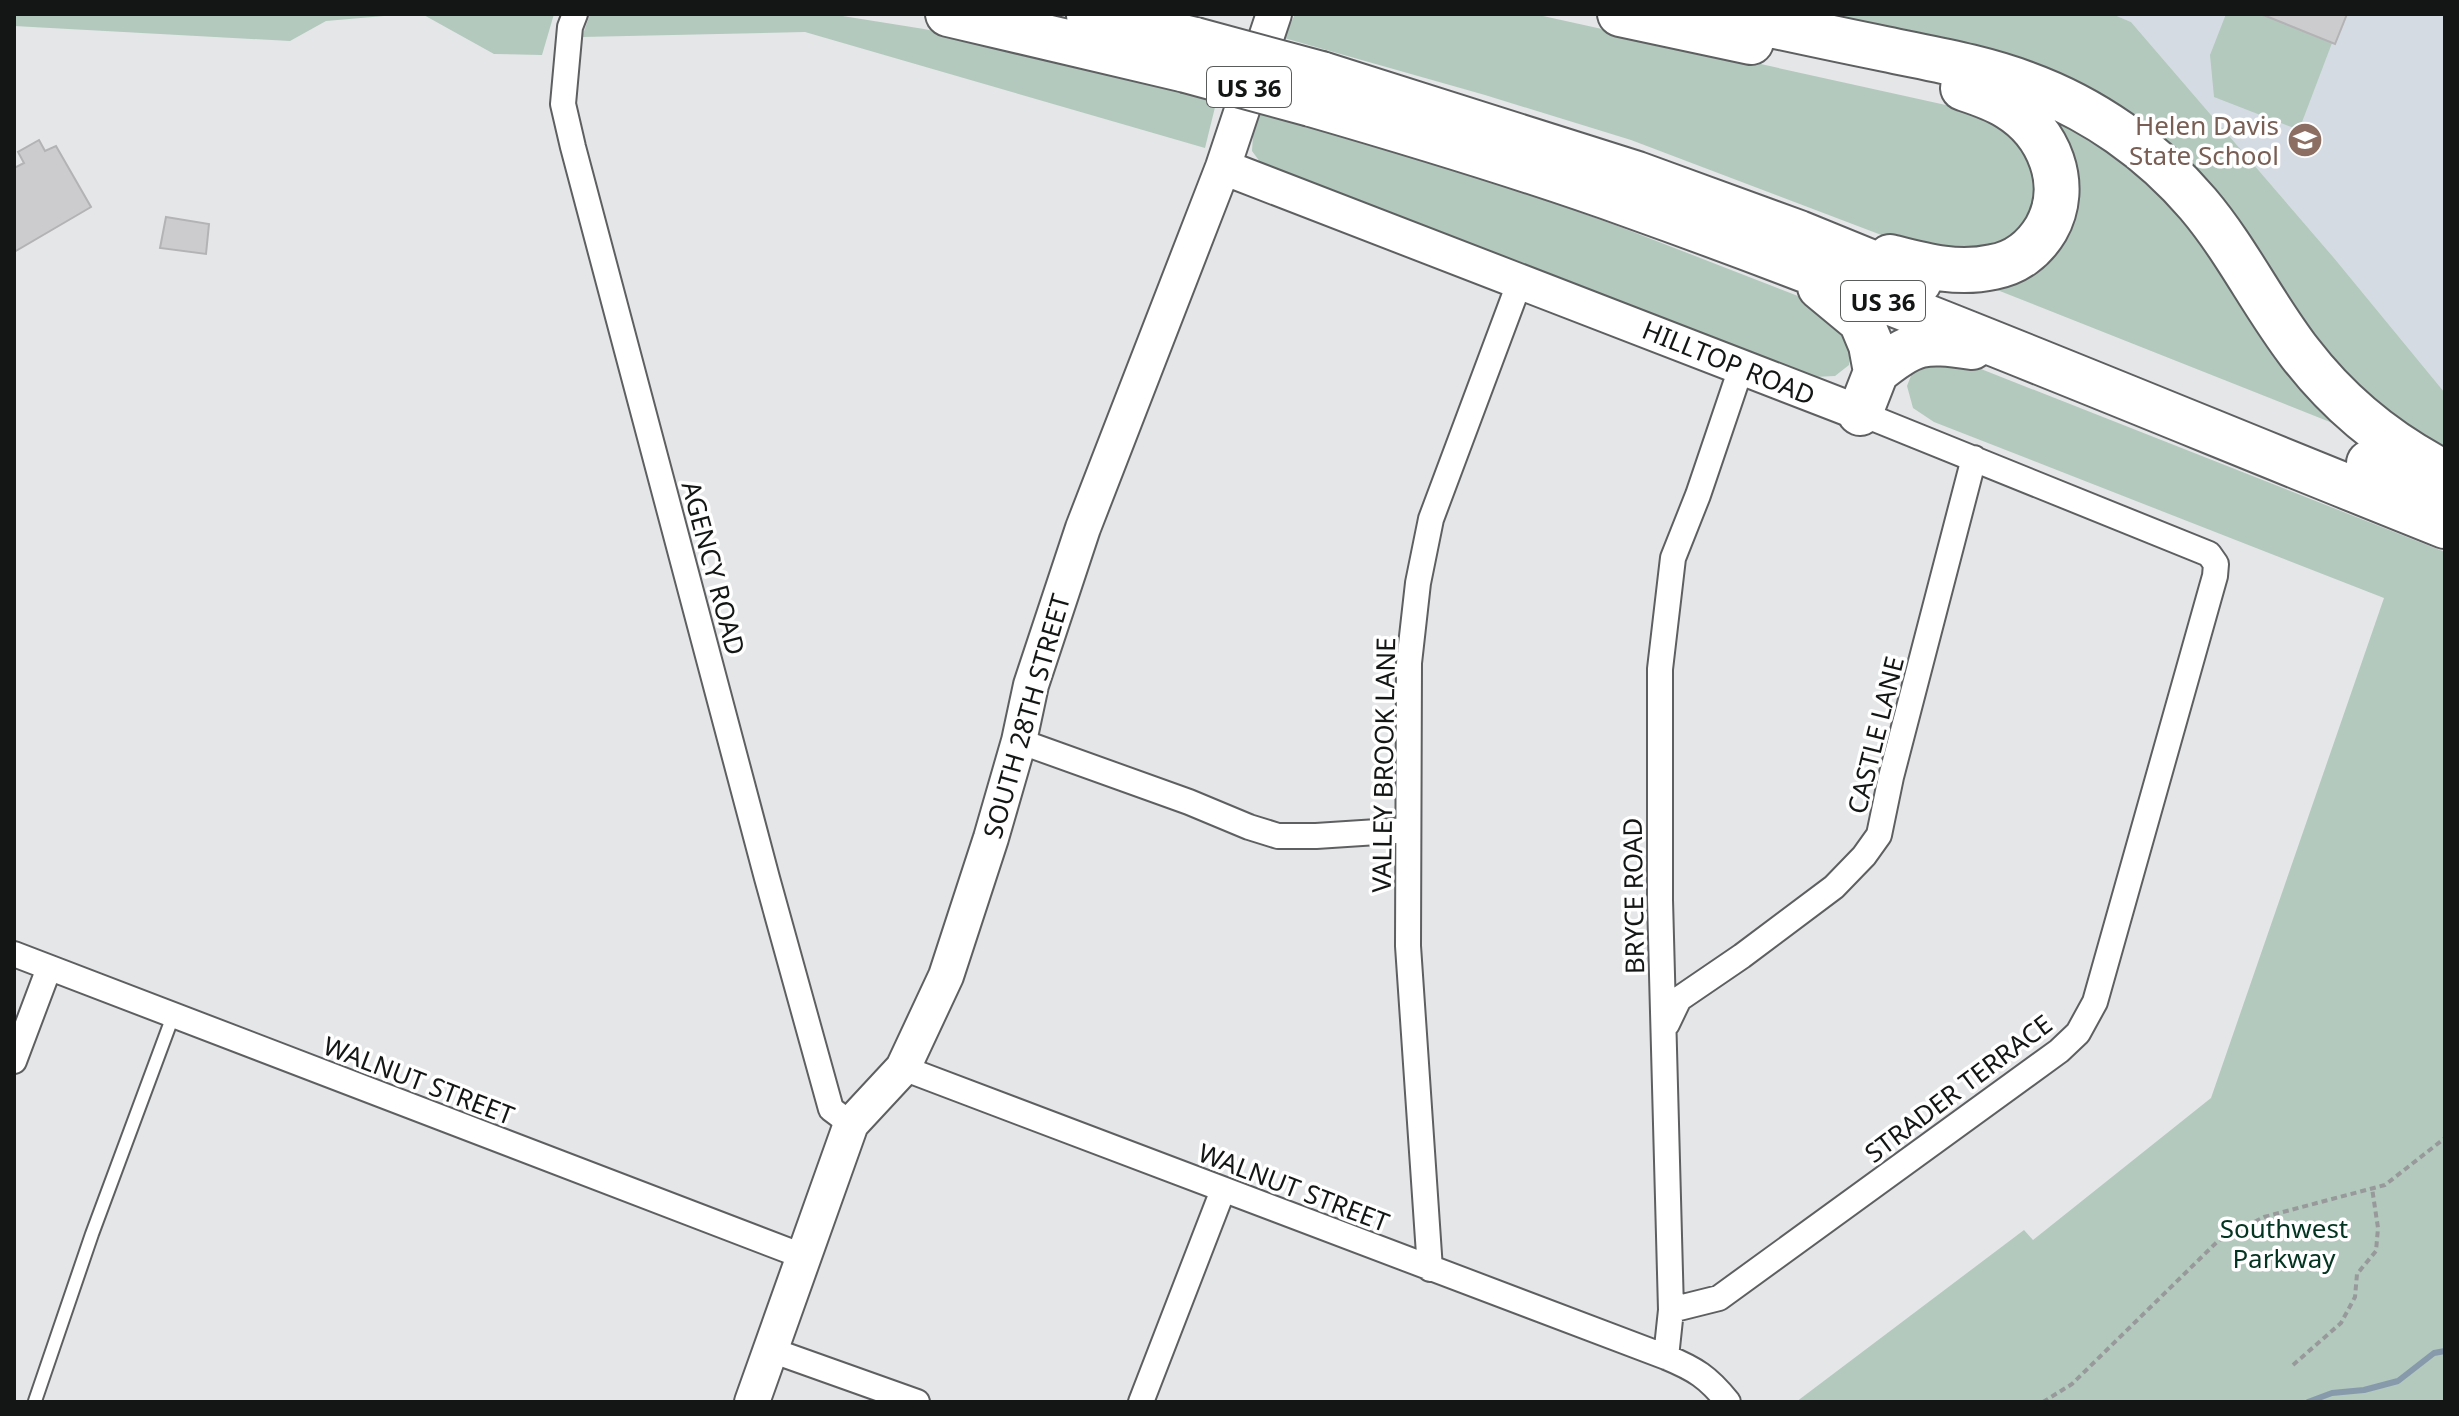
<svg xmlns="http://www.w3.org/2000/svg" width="2459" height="1416" viewBox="0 0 2459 1416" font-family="'Noto Sans',sans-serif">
<rect width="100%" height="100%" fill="#e5e6e8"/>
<path fill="#d5dbe3" d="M2112 14H2445V393L2334 258 2131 22Z"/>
<path fill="#b3c9bd" d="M14 14H407L326 21 290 41 14 26Z
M422 14H554L542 55 494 54Z
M590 14H830L924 29 1140 76 1217 99 1205 148 805 32 582 37Z
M1295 14H1534L1973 111 2012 132 2034 159 2039 191 2028 222 2012 241 1991 251 1913 247 1631 140 1485 95 1284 38Z
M1787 14H2112L2131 22 2334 258 2445 393V457L2430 449 2323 354 2166 146Z
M2226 14H2261L2332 43 2299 130 2214 97 2210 55Z
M2022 98 2071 124 2185 206 2347 421 2335 424 1982 284 2062 227Z
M1261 111 1425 156 1623 228 1816 303C1841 322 1854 331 1849 365L1835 376 1814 377 1263 166 1252 151 1253 135Z
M1938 362 1976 367 2445 552V1402H1796L2024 1230 2033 1240 2211 1098 2384 598 1934 422 1913 408 1907 386 1914 368Z"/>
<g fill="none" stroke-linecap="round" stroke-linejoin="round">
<path stroke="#879aac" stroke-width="6" d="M2308 1402 2332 1393 2364 1390 2398 1381 2434 1353 2445 1351"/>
</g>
<path fill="#ccccce" stroke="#b3b2b5" stroke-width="2" d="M2261 14H2347L2335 44Z
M39 140 45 151 56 146 91 207 14 252V168L24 163 18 152Z
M166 217 209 224 206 254 160 248Z"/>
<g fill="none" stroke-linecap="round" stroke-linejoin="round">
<defs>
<path id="lane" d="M35 1401 92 1234 173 1016"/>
<path id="street" d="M575 14 570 27 563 104 573 147 767 878 831 1109 851 1124
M1019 741 1189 802 1249 827 1278 836H1316L1408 830
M14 954 805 1257
M1667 1024 1679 999 1742 956 1834 887 1864 856 1879 835 1891 777 1974 458
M14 1061 49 968
M903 1068 1666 1357C1695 1369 1708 1377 1728 1402
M1430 1269 1408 946 1409 663 1418 583 1431 519 1520 281
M1671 1310 1719 1298 2059 1051 2078 1033 2095 1002 2215 576 2216 564 2209 554 1860 413
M771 1350 917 1402
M1666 1357 1671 1310 1660 900V669L1673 558 1698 495 1741 368
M1141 1402 1223 1190"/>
<path id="secondary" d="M1223 167 1860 413
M752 1402 851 1124 903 1068 946 976 991 838 1019 741 1031 685 1083 528 1223 167 1274 14"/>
<path id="highway" d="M948 14 1186 70
M1620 14 1751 42
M1720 14C1775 26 1830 38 1885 49 1932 59 1981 67 2026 84 2092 108 2152 150 2198 204 2237 250 2263 305 2300 353 2336 400 2381 438 2432 466
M1089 15 1195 40
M1321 74 1637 174 1799 233 1919 282
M1311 104C1418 135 1525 167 1630 205 1905 303 2174 418 2445 526
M1890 257C1925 266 1957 275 1993 267 2016 263 2034 249 2046 229 2071 185 2049 132 2008 107 1994 98 1978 93 1963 88
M1820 287 1861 321 1871 345 1876 372 1860 413
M1876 372C1914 341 1923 340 1972 347
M2369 463 2445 493"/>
</defs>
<use href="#lane" stroke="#5e5f61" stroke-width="16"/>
<use href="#street" stroke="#5e5f61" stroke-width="28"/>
<use href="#secondary" stroke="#5e5f61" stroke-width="38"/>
<use href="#highway" stroke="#5e5f61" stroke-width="48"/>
<path stroke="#98999a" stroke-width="4" stroke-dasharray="6 4" stroke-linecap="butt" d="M2293 1365 2341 1323 2355 1297 2357 1274 2376 1251 2378 1228 2372 1188
M2043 1402 2072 1384 2219 1240 2264 1217 2385 1185 2445 1138"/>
<use href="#lane" stroke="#fff" stroke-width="12"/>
<use href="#street" stroke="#fff" stroke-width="24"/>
<use href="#secondary" stroke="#fff" stroke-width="34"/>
<use href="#highway" stroke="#fff" stroke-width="44"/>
<defs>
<path id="highway-bridge" d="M1195 40 1321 74
M1186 70 1311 104"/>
</defs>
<use href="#highway-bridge" stroke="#5e5f61" stroke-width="48" stroke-linecap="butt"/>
<use href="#highway-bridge" stroke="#fff" stroke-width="44"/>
</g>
<defs>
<symbol id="school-disc" viewBox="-11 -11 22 22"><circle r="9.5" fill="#8d6e63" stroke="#fff"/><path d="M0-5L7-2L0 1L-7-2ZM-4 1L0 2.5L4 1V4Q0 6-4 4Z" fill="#fff"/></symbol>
</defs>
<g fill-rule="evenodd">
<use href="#school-disc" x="2285" y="120" width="40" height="40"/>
</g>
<g text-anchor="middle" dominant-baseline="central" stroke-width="7" stroke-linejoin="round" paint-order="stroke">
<g fill="#fff" stroke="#5a5b5b" stroke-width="2">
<rect x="1207" y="67" width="84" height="40" rx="6"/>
<rect x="1841" y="281" width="84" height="40" rx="6"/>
</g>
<g font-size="24" font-weight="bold" fill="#141515">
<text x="1249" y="87">US 36</text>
<text x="1883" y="301">US 36</text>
</g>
<g font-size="26" fill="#785e54" stroke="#fff" text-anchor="end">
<text x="2279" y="125">Helen Davis<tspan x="2279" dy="30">State School</tspan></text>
</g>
<g font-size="26" fill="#141515" stroke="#fff">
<text transform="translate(1729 362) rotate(22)">HILLTOP ROAD</text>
<text transform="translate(714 568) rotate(75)">AGENCY ROAD</text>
<text transform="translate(1026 716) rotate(-74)">SOUTH 28TH STREET</text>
<text transform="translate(1875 735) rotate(-76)">CASTLE LANE</text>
<text transform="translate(1383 765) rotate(-89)">VALLEY BROOK LANE</text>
<text transform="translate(1633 896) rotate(-91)">BRYCE ROAD</text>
<text transform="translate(419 1080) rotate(21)">WALNUT STREET</text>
<text transform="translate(1958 1088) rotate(-37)">STRADER TERRACE</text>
<text transform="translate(1294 1187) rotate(21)">WALNUT STREET</text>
</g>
<g font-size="26" fill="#043522" stroke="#fff">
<text x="2284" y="1228">Southwest<tspan x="2284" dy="30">Parkway</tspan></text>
</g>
</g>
<rect width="2459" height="1416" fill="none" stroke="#141515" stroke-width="32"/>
</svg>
